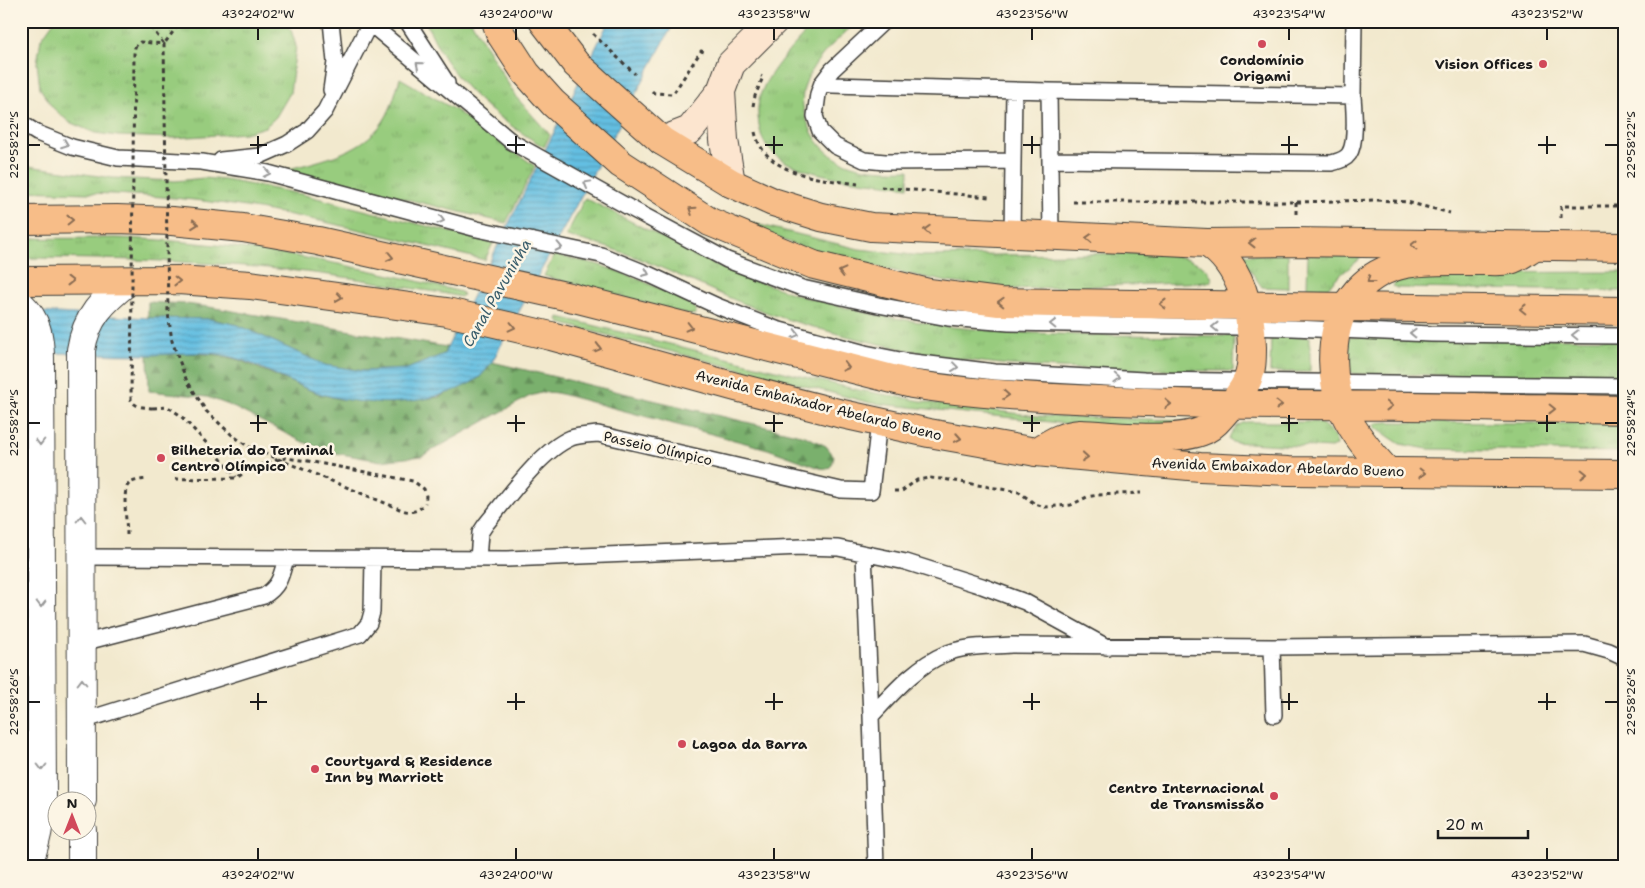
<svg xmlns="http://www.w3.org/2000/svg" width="1645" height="888" viewBox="0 0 1645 888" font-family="'Shantell Sans',sans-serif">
<defs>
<pattern id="grass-tufts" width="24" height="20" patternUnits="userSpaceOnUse" patternTransform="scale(1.25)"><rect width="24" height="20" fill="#98cc7e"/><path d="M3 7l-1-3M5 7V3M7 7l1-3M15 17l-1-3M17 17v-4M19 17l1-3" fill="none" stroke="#82af6c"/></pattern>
<pattern id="forest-firs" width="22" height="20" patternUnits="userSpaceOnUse" patternTransform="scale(1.25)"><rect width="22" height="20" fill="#7ab06d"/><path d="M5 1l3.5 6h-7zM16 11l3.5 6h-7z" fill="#638e59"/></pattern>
<pattern id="water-rules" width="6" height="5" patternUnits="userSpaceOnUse" patternTransform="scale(1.25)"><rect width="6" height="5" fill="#64bfe2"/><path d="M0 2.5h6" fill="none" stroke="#529ab6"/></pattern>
</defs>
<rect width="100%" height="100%" fill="#fcf5e5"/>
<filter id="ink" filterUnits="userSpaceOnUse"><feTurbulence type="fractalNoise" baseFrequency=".02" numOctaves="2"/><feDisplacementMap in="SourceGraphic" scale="10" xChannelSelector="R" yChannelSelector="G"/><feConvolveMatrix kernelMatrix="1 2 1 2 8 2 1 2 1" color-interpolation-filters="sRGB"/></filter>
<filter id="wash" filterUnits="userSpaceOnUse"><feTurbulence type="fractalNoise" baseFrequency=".0096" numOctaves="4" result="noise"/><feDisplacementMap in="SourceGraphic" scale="20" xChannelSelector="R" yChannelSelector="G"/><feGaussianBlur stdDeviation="1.12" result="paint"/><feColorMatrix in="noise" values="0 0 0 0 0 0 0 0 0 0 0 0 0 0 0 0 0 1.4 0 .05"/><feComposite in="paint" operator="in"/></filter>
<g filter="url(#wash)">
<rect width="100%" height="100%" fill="#f2e9ce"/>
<path fill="url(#grass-tufts)" stroke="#5a744d" d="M54 21H282L291 30 296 46 290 93 276 117 265 127 245 133 174 138 118 136 95 133 69 122 52 107 40 88 37 63 41 39Z
M425 21H471L516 97 550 135 544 147C508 125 473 101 449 65 439 52 433 36 425 21Z
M817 21H858C839 39 813 58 805 85 800 99 803 112 809 126 827 169 867 171 909 170L908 187C872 182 825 179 792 165 776 158 763 147 760 130 758 120 757 111 759 100 764 75 799 39 817 21Z
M400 78 455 110 535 166 506 223 285 170C322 160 368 152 387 115 393 104 396 90 400 78Z
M21 165 113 178 175 181 204 178 225 180 301 194 493 243 485 260C399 240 313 216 226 204 158 194 89 193 21 191Z
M585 198 724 269 800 296 876 315 951 327 1008 332 1083 335 1234 336 1233 371C1159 370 1084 371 1010 365 937 358 866 343 796 322 740 306 689 278 635 257 612 248 589 242 566 236Z
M731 218 859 249 922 256 1156 253C1174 255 1206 259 1212 279L1210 282 1012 289 948 282 885 269 800 247Z
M21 238C53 239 85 238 116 238 233 241 348 263 461 292L463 295 461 297C441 292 419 290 398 286 276 263 153 259 29 258L21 255Z
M1288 254V288L1262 287 1241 257V255Z
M1308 254 1359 255 1360 259 1334 280 1328 288H1307Z
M554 255 596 264 634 277 692 304C695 308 698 309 695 314L689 315 544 276Z
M1624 272V291L1397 288 1393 286 1397 281 1415 276 1446 273Z
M559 317 858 390 933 403 1037 416 1174 420 1180 423 1107 428 871 403 560 323 558 320Z
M1271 336 1310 337V372H1270Z
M1351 337 1624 339V377L1355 374 1347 370 1346 366 1348 339Z
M1246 422H1317C1326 425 1336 436 1337 445L1331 448 1232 442 1229 440C1230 431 1238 424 1246 422Z
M1388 422 1624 424V452L1428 449 1400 444 1376 428 1375 425 1377 423Z"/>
<path fill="url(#forest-firs)" stroke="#4b6644" d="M148 302 186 304 209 307 447 347 444 354 407 369 363 371 325 365 238 325 210 319 148 318Z
M187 353 219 355 239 360 314 392 339 399 391 403 439 397 479 378 492 362 805 436 826 446 834 456 832 465 828 469 820 468 768 449 557 393 545 392 530 396 422 456 381 461 335 453 303 442 229 405 207 397 149 391 148 355Z"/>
<path fill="url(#water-rules)" stroke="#406e7f" d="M609 21H675L492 362C488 367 483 375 477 379 434 407 361 409 313 391 282 380 251 359 218 354 194 351 170 355 146 355 104 355 63 353 21 352V311L148 318 210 319 238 325 325 365 363 371 407 369 444 354Z"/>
</g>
<g filter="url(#ink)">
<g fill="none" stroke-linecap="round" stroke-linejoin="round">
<defs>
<path id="lane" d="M331 21 335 62 331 90
M367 21 512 142 630 208 727 260 802 288 878 305 948 318 1009 323 1293 328 1431 334 1624 336
M407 21 447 83
M884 21 832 70 822 83 818 94 815 116 820 131 835 146 864 160 885 162 1012 161
M822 83 832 85 1049 91 1353 96 1354 21
M1049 91 1051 236
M21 123 37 133 72 147 118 158 202 162 268 173 477 229 601 255 648 274 717 306 776 329 865 353 905 361 995 372 1144 380 1624 386
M221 160 260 156 287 144 307 131 325 111 371 21
M1051 160 1332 163C1338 161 1345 160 1349 154 1357 142 1354 110 1353 96
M1012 235 1014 90
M864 554 871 716
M82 557 507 559 802 547 838 548 906 562 982 586 1025 602 1107 647
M478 559 480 533 486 524C508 498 540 451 571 438 580 435 589 435 598 434L841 490 871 491 879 422
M82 643 264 596C280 586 281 576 286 558
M1272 647 1274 715
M82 721 360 634 369 623 372 612 373 559
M876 867 871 716C893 693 916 666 945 654 965 645 990 647 1011 645L1272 647 1584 644 1609 651 1624 658"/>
<path id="street" d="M21 305C37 320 40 338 40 359L42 796C40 821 37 844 26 867
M82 800 81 350C86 317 103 301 128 281
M82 830V867"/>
<path id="secondary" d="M721 91 724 140 731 183
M662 141 690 130 721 91 731 64 774 21"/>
<path id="primary" d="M543 21 576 64 662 141 731 183 773 202 821 217 871 227 1207 243 1295 242 1624 247
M21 281 178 280 250 285 447 312 551 336 736 387 838 413 929 433 1036 452 1200 467 1289 471 1624 474"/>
<path id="highway" d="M496 21 500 33 526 73 553 103 621 164 710 222 814 265 929 293 999 302 1624 311
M21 220 117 219 172 221 243 228 318 241 574 298 912 384C959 392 1007 395 1054 398 1134 402 1212 405 1292 405 1402 405 1513 408 1624 410
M1036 452C1051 443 1062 435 1080 434 1115 435 1173 444 1205 430 1213 426 1219 419 1225 412 1233 403 1242 392 1247 381 1252 371 1252 358 1252 347 1251 310 1241 264 1207 243
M1388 472C1352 434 1328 399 1334 344 1337 319 1342 309 1358 290 1390 254 1439 262 1483 261 1492 261 1502 262 1510 260 1518 258 1526 251 1533 247"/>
</defs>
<use href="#lane" stroke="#3c3b37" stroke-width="18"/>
<use href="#street" stroke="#3c3b37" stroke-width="30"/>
<use href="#secondary" stroke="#3c3b37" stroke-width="30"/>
<use href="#primary" stroke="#3c3b37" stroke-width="30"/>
<use href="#highway" stroke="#3c3b37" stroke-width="30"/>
<path stroke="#3c3b37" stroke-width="3" stroke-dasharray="4 4" stroke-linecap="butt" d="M146 21 164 44 181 21
M593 34 635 74
M652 91 654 93 673 94 701 51 704 52
M753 106 755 96 763 77 761 76
M755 132C765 176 822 179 858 184
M881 187 989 197
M1073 202H1296L1377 200 1407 202 1450 213
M1296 214V202
M1561 218V206H1624
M153 408 168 407 180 415 215 452 236 477
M175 479 236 478 252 468 276 460 286 458 308 461 413 481 424 489 426 496 425 503
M894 491H902L917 480 929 478 943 479 1019 492 1035 504 1045 507 1071 505 1087 497 1098 495 1141 493
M127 535C127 525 122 492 128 485 132 480 141 480 147 479"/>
<use href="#lane" stroke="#fff" stroke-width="15"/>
<use href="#street" stroke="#fff" stroke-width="28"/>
<use href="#secondary" stroke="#fce5cf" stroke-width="28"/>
<use href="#primary" stroke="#f7bd88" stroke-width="28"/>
<use href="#highway" stroke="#f7bd88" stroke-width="28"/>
<path stroke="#3c3b37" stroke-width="3" stroke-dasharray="4 4" stroke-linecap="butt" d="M153 408C143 407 136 408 131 400L134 54 135 47 140 42 164 44 168 313 172 341 186 379 206 411 232 435 249 447 402 510C411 513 419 512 425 503"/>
</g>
<defs><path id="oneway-chevron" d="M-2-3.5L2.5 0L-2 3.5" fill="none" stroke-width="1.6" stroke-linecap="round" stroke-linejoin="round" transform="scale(1.25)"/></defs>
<g stroke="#999">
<use href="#oneway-chevron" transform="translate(419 65) rotate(-140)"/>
<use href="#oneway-chevron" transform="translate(65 144) rotate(21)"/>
<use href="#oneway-chevron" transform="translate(267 173) rotate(12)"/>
<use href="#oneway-chevron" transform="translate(587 184) rotate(-151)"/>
<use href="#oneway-chevron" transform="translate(441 220) rotate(15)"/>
<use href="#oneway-chevron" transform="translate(559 247) rotate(12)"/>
<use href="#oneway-chevron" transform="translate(646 273) rotate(23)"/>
<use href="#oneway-chevron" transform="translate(1053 324) rotate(-179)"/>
<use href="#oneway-chevron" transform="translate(1215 327) rotate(-179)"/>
<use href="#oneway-chevron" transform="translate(1413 333) rotate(-178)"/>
<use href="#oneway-chevron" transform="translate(796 334) rotate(15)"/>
<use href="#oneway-chevron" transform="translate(1575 335) rotate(-179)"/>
<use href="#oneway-chevron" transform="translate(955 367) rotate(7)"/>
<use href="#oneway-chevron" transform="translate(1117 378) rotate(3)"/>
<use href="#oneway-chevron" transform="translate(40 442) rotate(90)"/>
<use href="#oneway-chevron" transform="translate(81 519) rotate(-90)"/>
<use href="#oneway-chevron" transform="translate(41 604) rotate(90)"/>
<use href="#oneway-chevron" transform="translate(82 682) rotate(-90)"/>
<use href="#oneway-chevron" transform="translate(42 767) rotate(90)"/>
</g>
<g stroke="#8a6c52">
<use href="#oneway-chevron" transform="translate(692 210) rotate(-147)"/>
<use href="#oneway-chevron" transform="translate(70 220) rotate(-1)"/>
<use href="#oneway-chevron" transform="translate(195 224) rotate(6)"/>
<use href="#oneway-chevron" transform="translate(927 230) rotate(-177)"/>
<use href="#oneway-chevron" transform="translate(1089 238) rotate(-178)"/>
<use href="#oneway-chevron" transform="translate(1252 243) rotate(180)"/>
<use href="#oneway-chevron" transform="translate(1414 245) rotate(-179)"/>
<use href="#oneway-chevron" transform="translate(390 257) rotate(12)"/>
<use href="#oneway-chevron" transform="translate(842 272) rotate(-166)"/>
<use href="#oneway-chevron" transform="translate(1370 280) rotate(143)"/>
<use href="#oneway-chevron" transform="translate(70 281)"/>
<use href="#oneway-chevron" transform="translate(177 281) rotate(1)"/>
<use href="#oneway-chevron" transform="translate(339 297) rotate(8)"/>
<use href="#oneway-chevron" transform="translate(1001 302) rotate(-178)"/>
<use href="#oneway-chevron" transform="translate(1163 304) rotate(-179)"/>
<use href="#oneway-chevron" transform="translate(1523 309) rotate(-179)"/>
<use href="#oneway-chevron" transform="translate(512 327) rotate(13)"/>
<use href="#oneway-chevron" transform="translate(689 327) rotate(14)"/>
<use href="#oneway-chevron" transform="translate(598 348) rotate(15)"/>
<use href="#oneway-chevron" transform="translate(846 367) rotate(14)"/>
<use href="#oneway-chevron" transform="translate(1006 395) rotate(4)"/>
<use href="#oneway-chevron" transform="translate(1168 404) rotate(2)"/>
<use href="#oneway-chevron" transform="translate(1279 405)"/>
<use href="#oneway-chevron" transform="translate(1389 406) rotate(1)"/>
<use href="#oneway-chevron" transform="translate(1552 409) rotate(1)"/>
<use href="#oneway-chevron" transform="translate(958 438) rotate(10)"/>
<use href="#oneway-chevron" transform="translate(1085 457) rotate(5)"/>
<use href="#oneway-chevron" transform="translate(1422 473) rotate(1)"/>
<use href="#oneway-chevron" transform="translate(1584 474) rotate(1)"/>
</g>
</g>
<path fill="none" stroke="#1c1c1c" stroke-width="2" d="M258 28V40M516 28V40M774 28V40M1032 28V40M1289 28V40M1547 28V40M258 136V154M516 136V154M774 136V154M1032 136V154M1289 136V154M1547 136V154M28 145H40M250 145H267M507 145H525M765 145H783M1023 145H1040M1281 145H1298M1538 145H1556M1605 145H1618M258 415V432M516 415V432M774 415V432M1032 415V432M1289 415V432M1547 415V432M28 423H40M250 423H267M507 423H525M765 423H783M1023 423H1040M1281 423H1298M1538 423H1556M1605 423H1618M258 693V710M516 693V710M774 693V710M1032 693V710M1289 693V710M1547 693V710M28 702H40M250 702H267M507 702H525M765 702H783M1023 702H1040M1281 702H1298M1538 702H1556M1605 702H1618M258 848V860M516 848V860M774 848V860M1032 848V860M1289 848V860M1547 848V860"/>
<g fill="#d1495b" stroke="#fcf5e5" stroke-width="2">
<circle cx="1262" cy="44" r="5"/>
<circle cx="1543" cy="64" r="5"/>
<circle cx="161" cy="458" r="5"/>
<circle cx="682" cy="744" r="5"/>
<circle cx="315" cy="769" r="5"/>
<circle cx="1274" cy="796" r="5"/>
</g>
<g text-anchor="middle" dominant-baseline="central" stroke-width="5" stroke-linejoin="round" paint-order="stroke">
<g font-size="14" font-weight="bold" fill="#1c1c1c" stroke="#fcf5e5" text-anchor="start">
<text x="1262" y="60" text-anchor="middle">Condomínio<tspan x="1262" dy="16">Origami</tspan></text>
<text x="1533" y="64" text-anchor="end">Vision Offices</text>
<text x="171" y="450">Bilheteria do Terminal<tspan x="171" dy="16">Centro Olímpico</tspan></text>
<text x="692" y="744">Lagoa da Barra</text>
<text x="325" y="761">Courtyard &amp; Residence<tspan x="325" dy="16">Inn by Marriott</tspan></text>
<text x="1264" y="788" text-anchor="end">Centro Internacional<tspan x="1264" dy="16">de Transmissão</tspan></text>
</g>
<g font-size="14" fill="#1c1c1c" stroke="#fcf5e5">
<text transform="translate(819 405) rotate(14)">Avenida Embaixador Abelardo Bueno</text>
<text transform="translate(658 448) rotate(13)">Passeio Olímpico</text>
<text transform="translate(1278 467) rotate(2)">Avenida Embaixador Abelardo Bueno</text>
</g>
<g font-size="15" font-style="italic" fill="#395d6b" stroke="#fcf5e5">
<text transform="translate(497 293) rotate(-60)">Canal Pavuninha</text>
</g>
</g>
<rect width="1645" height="888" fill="none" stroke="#fcf5e5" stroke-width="55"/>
<g transform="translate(72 816)"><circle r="24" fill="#fcf5e5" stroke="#a29e95"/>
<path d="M0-4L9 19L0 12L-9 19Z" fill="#d1495b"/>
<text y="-8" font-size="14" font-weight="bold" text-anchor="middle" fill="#1c1c1c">N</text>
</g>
<path d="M1438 830v8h90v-8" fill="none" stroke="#1c1c1c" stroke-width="2.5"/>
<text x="1445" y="830" font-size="15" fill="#1c1c1c" stroke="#fcf5e5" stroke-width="4" paint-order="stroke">20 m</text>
<rect x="28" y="28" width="1590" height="832" fill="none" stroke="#1c1c1c" stroke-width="2"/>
<g font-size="12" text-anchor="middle" fill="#1c1c1c">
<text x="258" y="18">43°24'02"W</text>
<text x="516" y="18">43°24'00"W</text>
<text x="774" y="18">43°23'58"W</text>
<text x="1032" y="18">43°23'56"W</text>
<text x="1289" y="18">43°23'54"W</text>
<text x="1547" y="18">43°23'52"W</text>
<text transform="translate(14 145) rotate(-90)" y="4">22°58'22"S</text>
<text transform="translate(1631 145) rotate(-90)" y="4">22°58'22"S</text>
<text transform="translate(14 423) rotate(-90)" y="4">22°58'24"S</text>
<text transform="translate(1631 423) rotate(-90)" y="4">22°58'24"S</text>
<text transform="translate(14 702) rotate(-90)" y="4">22°58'26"S</text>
<text transform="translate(1631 702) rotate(-90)" y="4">22°58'26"S</text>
<text x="258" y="879">43°24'02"W</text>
<text x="516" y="879">43°24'00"W</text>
<text x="774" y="879">43°23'58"W</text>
<text x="1032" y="879">43°23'56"W</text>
<text x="1289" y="879">43°23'54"W</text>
<text x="1547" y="879">43°23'52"W</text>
</g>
</svg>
